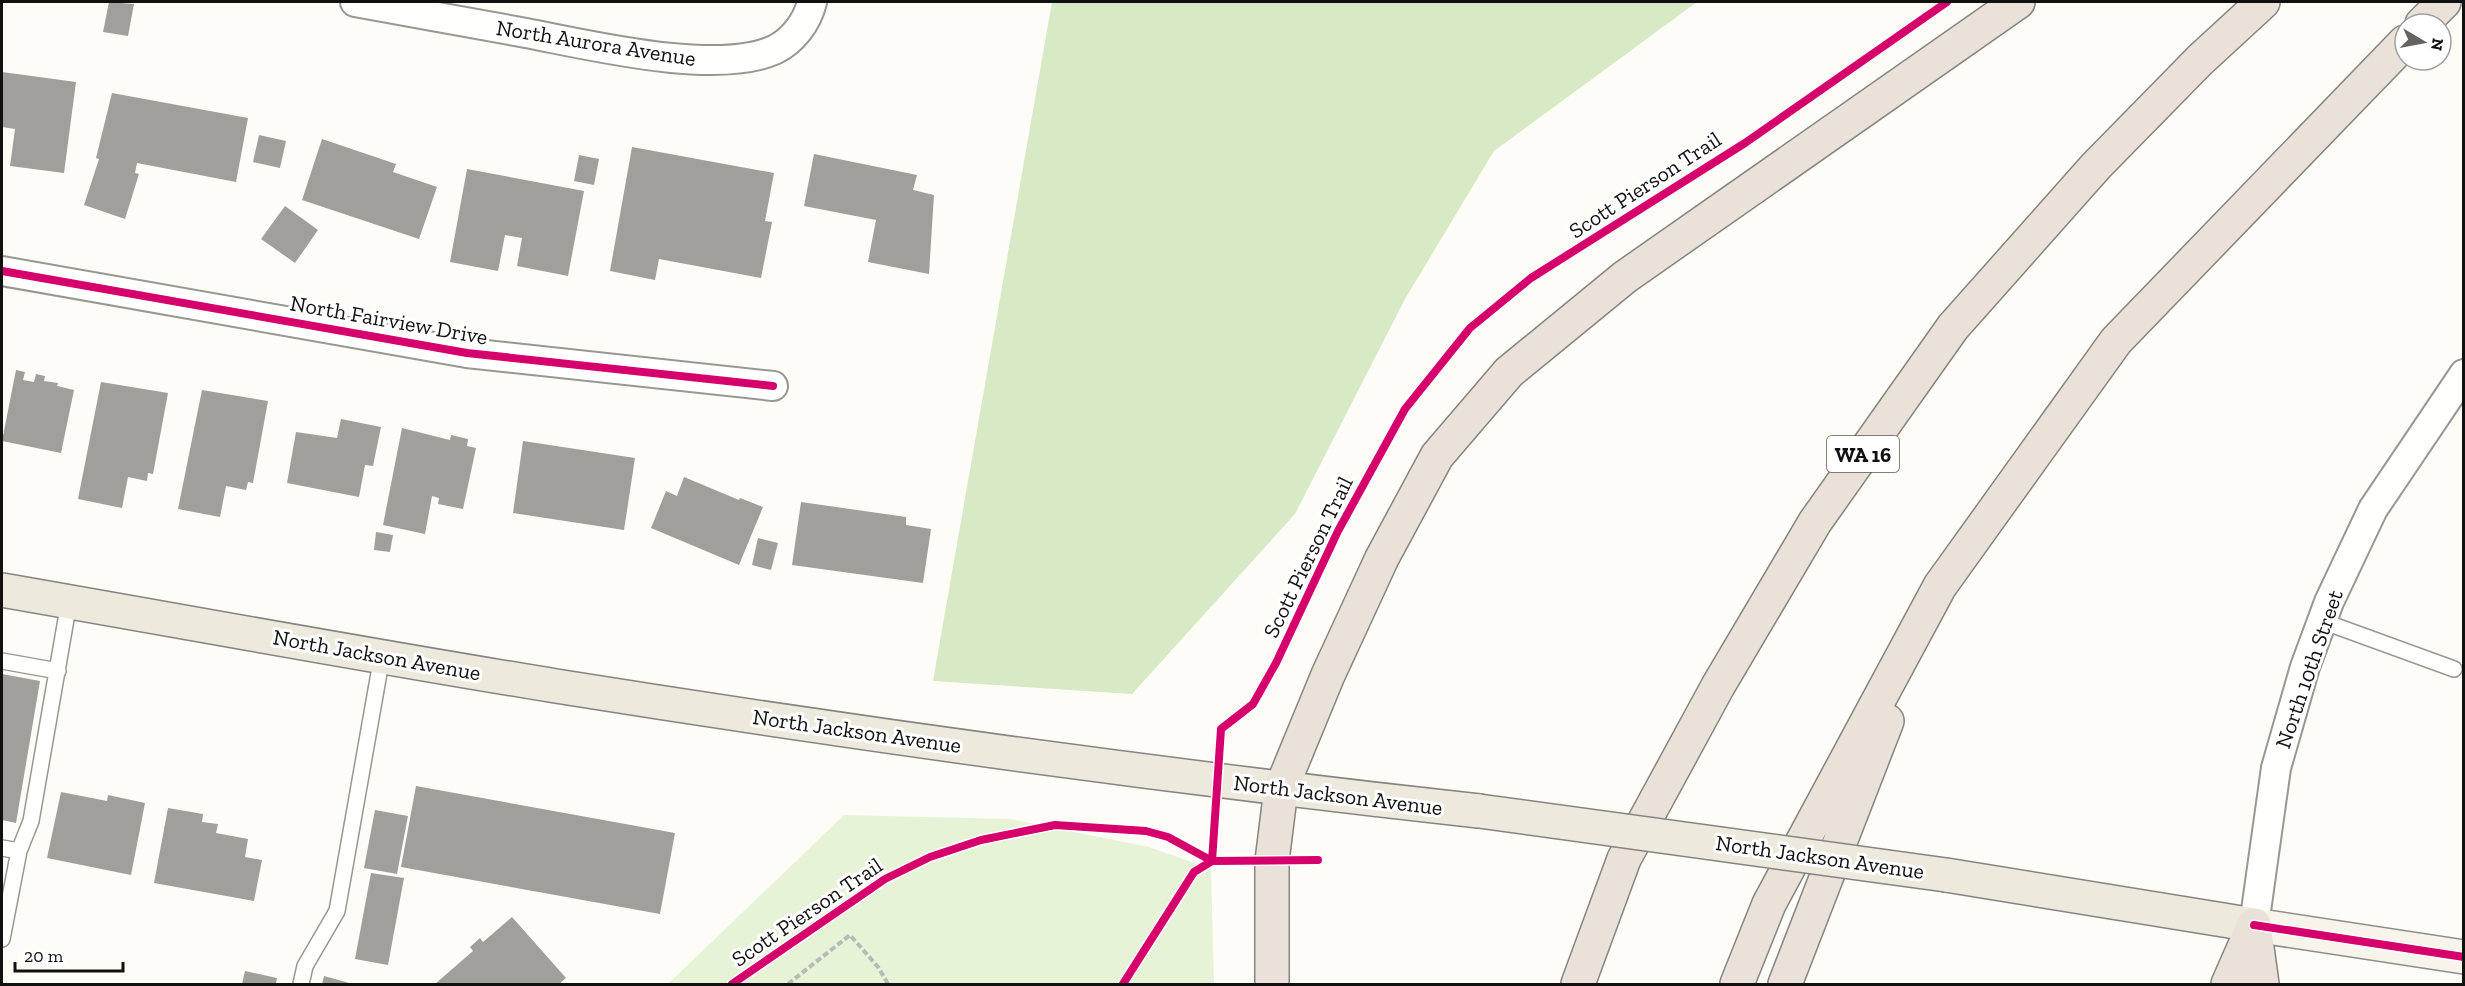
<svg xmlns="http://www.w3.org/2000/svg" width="2465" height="986" viewBox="0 0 2465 986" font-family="'Zilla Slab',serif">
<rect width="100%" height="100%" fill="#fdfcf7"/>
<path fill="#e7f3d7" d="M844 815 1010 819 1149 847 1211 869 1214 984H668Z"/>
<path fill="#d8eac5" d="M1052 2H1697L1494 151 1405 299 1295 514 1132 694 933 681Z"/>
<path fill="#a19f9c" d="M109 2 134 4 128 36 103 32Z
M2 72 76 82 64 173 10 166 15 129 2 127Z
M112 93 248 118 236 182 137 163 135 173 139 174 125 219 84 205 99 159 96 158Z
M259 135 286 141 280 168 253 162Z
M322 139 396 164 393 172 437 187 419 239 302 200Z
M632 147 774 173 765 221 772 222 761 278 659 259 655 280 610 271Z
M814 154 917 175 913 190 934 195 929 274 868 262 876 220 804 206Z
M579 155 599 159 594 185 574 181Z
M467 169 584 191 568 276 517 266 522 238 505 235 498 271 450 262Z
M285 206 318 230 295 263 261 239Z
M16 370 25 372 23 380 34 382 36 374 45 376 44 381 58 383 57 386 74 390 61 453 2 441Z
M101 382 168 393 153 474 148 473 147 481 128 477 122 508 78 499Z
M202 390 268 401 253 483 248 482 246 490 226 486 220 517 178 509Z
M341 419 381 427 373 466 365 465 359 497 287 483 296 432 337 438Z
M402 428 450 440 451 435 468 439 467 446 476 448 463 509 438 504 439 498 432 496 425 534 383 525Z
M523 441 635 458 624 530 513 513Z
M684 477 739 500 740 498 763 507 739 565 651 528 666 491 677 496Z
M801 502 906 517V525L931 529 923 583 792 565Z
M376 532 393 535 390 552 374 550Z
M758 538 778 543 771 570 752 565Z
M2 674 40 681 16 823 2 820Z
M416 786 675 833 660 914 401 867Z
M61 792 107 801 108 795 145 803 131 875 47 858Z
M168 808 203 814 202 822 218 824 216 833 248 839 245 857 262 860 254 901 154 883Z
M375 810 408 816 397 874 364 868Z
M371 873 404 878 388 965 355 959Z
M512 917 566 978 559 984H435L473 951 470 947 480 938 483 942Z
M245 971 277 978 276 984H242Z
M324 976 353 984H322Z"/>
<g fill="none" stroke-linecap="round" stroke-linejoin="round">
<defs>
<path id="service" d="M2322 621 2454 669
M2 661 58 671
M2 848 19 851
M2 939 19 851 31 821 69 602
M301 984 305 966 337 911 382 656"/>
<path id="minor" d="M355 2C412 12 469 23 526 33 589 45 716 76 774 50 793 41 807 22 812 2
M2 271 467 353 773 386
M2254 925 2276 768 2305 667 2329 602 2373 509 2464 374"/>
<path id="secondary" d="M2254 925 2464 957"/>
<path id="primary" d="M2 590C186 622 371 656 556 686 863 735 1170 777 1479 811
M1946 875 2254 925"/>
<path id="motorway" d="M2422 24 2444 2
M2254 926 2262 984
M1272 984V861L1281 789 1328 675 1382 558 1437 456 1509 372 1625 277 2018 2
M1578 984 1624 859 1718 686 1815 522 1953 327 2096 166 2200 60 2263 2
M1737 984 1769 904 1940 586 2116 341 2405 42
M1785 984 1887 721
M2228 984 2254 925"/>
</defs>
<use href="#service" stroke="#979795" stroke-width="18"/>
<use href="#minor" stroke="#979795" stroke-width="32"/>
<use href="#secondary" stroke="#8e8d8b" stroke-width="36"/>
<use href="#primary" stroke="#858482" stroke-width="36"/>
<use href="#motorway" stroke="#858482" stroke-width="36"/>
<path stroke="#b9b9b8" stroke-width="4" stroke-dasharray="6 3" stroke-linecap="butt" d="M788 984 850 935 878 967 888 984"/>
<use href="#service" stroke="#fffffe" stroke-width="15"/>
<use href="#minor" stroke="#fffffe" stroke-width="28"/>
<use href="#secondary" stroke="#f6f4eb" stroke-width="33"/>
<use href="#primary" stroke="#ede9dc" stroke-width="33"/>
<use href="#motorway" stroke="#eae1d8" stroke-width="33"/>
<defs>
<path id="primary-bridge" d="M1479 811 1946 875"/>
</defs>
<use href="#primary-bridge" stroke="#858482" stroke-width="36" stroke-linecap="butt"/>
<use href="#primary-bridge" stroke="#ede9dc" stroke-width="33"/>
<defs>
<path id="cycleway" d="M2 271 467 353 773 386
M1212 861 1221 729 1253 704 1276 663 1338 531 1405 409 1470 328 1531 278 1745 143 1947 2
M2254 925 2464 957
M732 984 885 879 930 857 981 840 1055 825 1146 831 1168 837 1212 861
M1123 984 1194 872 1212 861 1318 860"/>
</defs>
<use href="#cycleway" stroke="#fff" stroke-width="11"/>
<use href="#cycleway" stroke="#d6006c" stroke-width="8"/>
</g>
<g text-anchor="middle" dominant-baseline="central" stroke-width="6" stroke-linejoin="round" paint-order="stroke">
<rect fill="#fff" stroke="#585858" stroke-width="1.5" x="1827" y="436" width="72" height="36" rx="4.5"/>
<g font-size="21" font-weight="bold" fill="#111">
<text x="1863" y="454">WA 16</text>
</g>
<g font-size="22" fill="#111" stroke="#fff">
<text transform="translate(596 43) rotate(9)">North Aurora Avenue</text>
<text transform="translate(1645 185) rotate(-33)">Scott Pierson Trail</text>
<text transform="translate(389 320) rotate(10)">North Fairview Drive</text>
<text transform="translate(1308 557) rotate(-64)">Scott Pierson Trail</text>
<text transform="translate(377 655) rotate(10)">North Jackson Avenue</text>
<text transform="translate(2309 669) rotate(-71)">North 10th Street</text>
<text transform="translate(857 731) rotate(8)">North Jackson Avenue</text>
<text transform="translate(1338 795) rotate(7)">North Jackson Avenue</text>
<text transform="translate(1820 857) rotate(8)">North Jackson Avenue</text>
<text transform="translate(807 912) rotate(-34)">Scott Pierson Trail</text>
</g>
</g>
<rect width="2465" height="986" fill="none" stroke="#111111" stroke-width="6"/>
<g transform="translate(2423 42) rotate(100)"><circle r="28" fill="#ffffff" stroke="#a0a0a0" stroke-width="1.5"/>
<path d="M0-4.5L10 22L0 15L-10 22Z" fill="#646362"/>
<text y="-9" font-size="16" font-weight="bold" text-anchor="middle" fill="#111111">N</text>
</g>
<path d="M15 962v9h108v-9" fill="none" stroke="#111111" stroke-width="3"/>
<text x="24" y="962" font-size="18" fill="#111111" stroke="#ffffff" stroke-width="4.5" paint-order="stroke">20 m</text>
</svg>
